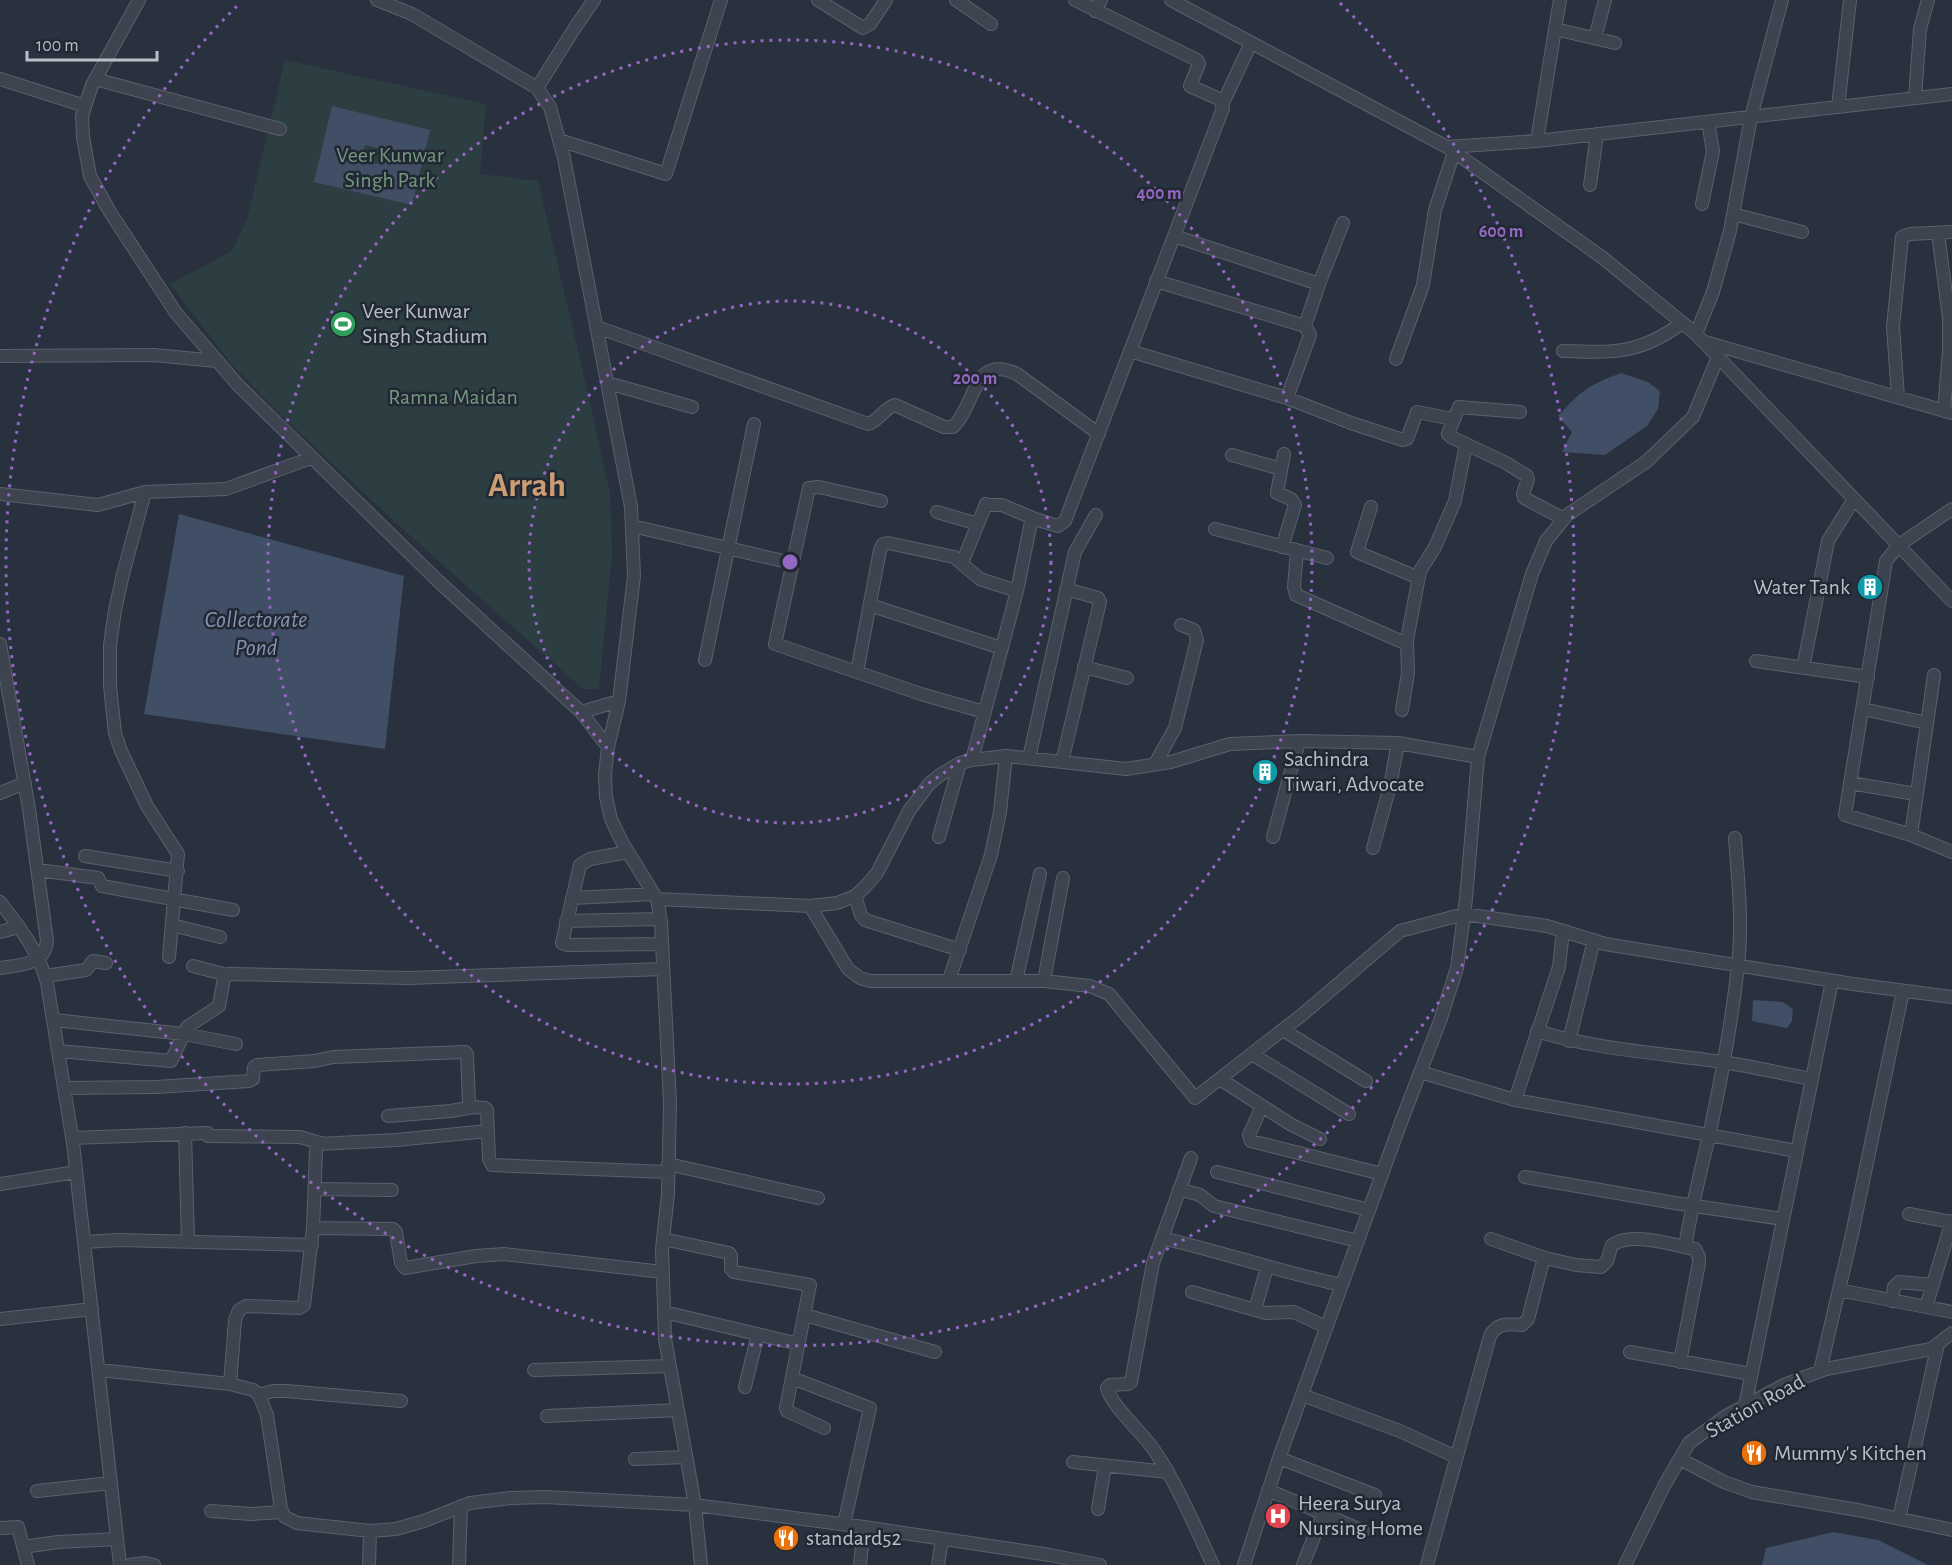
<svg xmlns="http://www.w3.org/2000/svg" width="1952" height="1565" viewBox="0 0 1952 1565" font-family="'Alegreya Sans',sans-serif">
<rect width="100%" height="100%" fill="#29313f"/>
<path fill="#2c3e41" d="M285 60 486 104 480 174 538 181 587 389 610 493 612 553 599 689H583L406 532 288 422 234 367 170 284 232 251 247 219Z"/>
<path fill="#404e66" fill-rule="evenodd" d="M332 106 430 130 412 205 314 182ZM365 145 381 149 377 164 362 160Z
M1621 373 1648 382 1660 391 1658 409 1647 426 1605 455 1562 452 1572 432 1558 416C1581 391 1588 385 1621 373Z
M179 514 404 576 385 749 144 714Z
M1753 1000 1783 1002 1793 1009 1792 1021 1787 1028 1752 1021Z
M1833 1532 1878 1540 1928 1565H1762L1766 1548Z"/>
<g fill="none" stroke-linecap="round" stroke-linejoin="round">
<defs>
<path id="minor" d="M139 0 92 85 82 116 83 137 90 176 110 212 176 313 238 385 437 580 581 712 608 747
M377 0 412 14 537 88 550 107 564 158 631 507 634 576 619 701 608 747 605 775 606 797 611 819 623 844 657 899 661 922 670 1103 668 1194 662 1249 665 1339 695 1505 701 1565
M818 0 863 28 870 24 886 0
M956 0 991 24
M1171 0 1447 147 1603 258 1696 334 1952 601
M1560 0 1555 29 1615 43
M1095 11 1101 0
M1595 38 1605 0
M0 79 85 106
M95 79 280 129
M537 88 576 26 594 0
M1915 98 1920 29 1928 0
M1222 105 1251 43
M1838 107 1850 0
M559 140 666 174 721 0
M1537 141 1555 29
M1447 147 1537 141 1952 94
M1590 185 1597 134
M1702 204 1713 151 1708 122
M1733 214 1802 232
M1938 233 1949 318V351L1944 411
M1174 236 1319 284
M1156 281 1305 326
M597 327 868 424C879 421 884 408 895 405L944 427H953C976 405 973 353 1017 374L1099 434
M1696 334 1713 292 1730 231 1751 117 1782 0
M1705 342 1952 413
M1130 351 1287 398 1351 423 1403 440 1407 439 1417 412 1453 419
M1563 351C1614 353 1640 354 1682 323
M0 356 154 355 217 361
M1396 359 1423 285 1435 210 1454 152
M608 383 692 407
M1898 397 1893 327 1902 237 1910 234 1952 232
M1287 398 1310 335 1305 326 1319 284 1343 223
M1520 412 1459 407 1448 434 1451 437 1506 463 1527 476 1528 479 1523 494 1524 498 1564 519
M1232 455 1281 469
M145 492 123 574 115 610 110 645V686L115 733 121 751 147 806 178 854 169 957
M0 494 98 505 145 492 226 489 311 458
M881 501 819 487 809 488 775 644 921 694 984 712
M991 505H1002L1035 519
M1371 507 1357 552 1419 578
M1952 509 1899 545 1886 561 1845 815 1911 835 1952 852
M937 512 978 524
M632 526 792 563
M1215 529 1327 558
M1282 547 1295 505 1291 499 1277 493 1284 454
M1297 551 1294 587 1296 595 1407 644
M962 563 986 504
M870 605 1001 648
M0 644 29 809 47 941C45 965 19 965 0 968
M705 660 754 424
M1756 661 1868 677
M1084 667 1127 678
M1803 668 1828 541 1854 499
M857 672 880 550 883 544 888 543 954 557 980 579 1017 591
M1863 709 1927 723
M1402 710 1408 673 1407 640 1420 571 1435 547 1455 501 1466 444
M581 712 619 701
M1029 758 1075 552 1096 515
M972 760 1017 591 1031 522 1035 519 1058 526 1065 521 1223 108 1221 102 1219 99 1190 86 1199 64 1197 60 1075 0
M1062 762 1100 602 1098 598 1066 589
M1155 764 1175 728 1197 640 1194 630 1181 625
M1850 783 1916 794
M0 793 25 783
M1911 835 1934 675
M939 837 960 763
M1273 837 1299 741
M1373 848 1390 786 1398 743
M628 852 590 859 580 865 562 943 568 945 662 944
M85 856 178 871
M38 870 98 878 102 886 233 910
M855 896 861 915 865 920 960 950
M572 898 654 894
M657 899 810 906 837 903 855 896 864 888 877 873 909 811 929 784 940 775 960 763 972 760 1006 756 1126 769 1171 762 1230 744 1299 741 1398 743 1478 757
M0 902C20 928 39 952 47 983L73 1143 120 1565
M810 906 848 969 860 978 870 981H1044L1090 986 1109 994 1195 1098 1303 1014 1400 931 1464 914 1547 926 1605 944 1853 984 1952 997
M566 921 660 919
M172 925 220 937
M0 932 19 927
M193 966 227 975
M45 976 86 970 93 961 106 963
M949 980 991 855 1000 812 1006 756
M1016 981 1040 874
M1044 981 1063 878
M54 1020 184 1034 236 1044
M1283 1030 1366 1081
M1537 1031C1598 1050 1660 1053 1722 1062 1752 1066 1782 1074 1812 1079
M1569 1041 1594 940
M58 1051 171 1061 187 1027 219 1006 224 978 229 974 408 978 663 969
M1252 1054 1349 1114
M1420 1072 1515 1100 1797 1151
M1220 1079 1290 1124 1320 1139
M64 1088 156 1087 249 1081 253 1079 254 1067 257 1065 315 1061 333 1057 465 1052 467 1054 469 1104 473 1107 485 1108 487 1110 489 1159 492 1165 668 1172
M1515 1100 1559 967 1563 931
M1262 1106 1249 1135 1251 1141 1382 1174
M388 1116 451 1111 473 1107
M185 1133 188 1241
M208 1136 300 1137 320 1143
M72 1138 208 1133
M1191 1158 1153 1263 1131 1382 1128 1384 1110 1385 1107 1388C1112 1407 1143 1433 1154 1450 1178 1485 1195 1527 1213 1565
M668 1164 818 1198
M1217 1172 1369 1210
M1525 1177 1675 1203 1783 1219
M0 1184 76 1172
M315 1189 392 1190
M1179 1189 1200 1195 1214 1206 1358 1241
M1909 1214 1952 1222
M313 1228 393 1229 396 1232 401 1263 405 1268 476 1256 504 1254 663 1272
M1162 1238C1222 1252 1281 1272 1342 1285
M663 1239 729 1253 731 1256V1269L734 1272 810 1285 786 1408 787 1411 824 1428
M1491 1239 1545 1258
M84 1242 119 1240 312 1245
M1685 1247C1691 1210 1700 1173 1709 1136 1721 1080 1732 1022 1738 965 1743 923 1738 880 1735 838
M1839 1290 1952 1312
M1192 1292 1266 1313 1294 1312 1326 1327
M1892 1301 1894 1287 1899 1282 1932 1285
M1926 1307 1952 1221
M1255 1310 1267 1267
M664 1312 799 1344
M805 1315 935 1352
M0 1319 92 1309
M1630 1352 1751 1374
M99 1370 230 1384 253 1390 259 1395 267 1415 281 1509 285 1517 297 1523 370 1531 396 1529 424 1521 470 1503 511 1498 545 1497 695 1505 864 1527 1050 1555 1100 1565
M534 1370 670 1366
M1820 1371 1852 1234 1903 991
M792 1378 870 1408 844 1524
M230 1384 235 1320 239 1310 246 1306 299 1308 304 1305 313 1228 316 1151 318 1144 396 1140 488 1131
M745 1387 758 1334
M259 1395 273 1391H286L401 1401
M1302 1395 1400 1431 1456 1457
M1745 1406 1832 981
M547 1416 678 1410
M1279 1458 1375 1495
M635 1459 686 1457
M1680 1459 1724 1482 1752 1492 1863 1511 1952 1530
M1073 1462 1168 1472
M1268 1490 1363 1531
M37 1491 111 1483
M1098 1509 1105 1466
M211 1511 251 1514 282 1512
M1899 1518 1938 1344
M0 1528 18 1527 28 1565
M23 1547 58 1542 117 1539
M130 1565 145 1563 154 1565
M369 1565 370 1531
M459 1565 461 1506
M860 1565 864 1527
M938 1565 942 1539
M1244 1565 1279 1458 1401 1122 1440 1021 1457 968 1466 899 1478 757 1532 574 1546 541 1567 515 1646 462 1693 417 1718 357
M1303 1565 1323 1514
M1427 1565 1490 1336C1497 1322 1509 1324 1522 1325L1528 1319 1542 1265 1545 1258 1576 1265 1601 1267 1607 1261 1612 1245C1632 1231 1672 1245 1695 1249L1699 1257V1263L1680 1362
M1625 1565 1665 1484 1689 1443 1726 1416 1786 1384 1826 1369 1931 1349 1952 1333"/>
</defs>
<use href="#minor" stroke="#5a616c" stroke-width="14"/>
<use href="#minor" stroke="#3d434f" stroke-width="12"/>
</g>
<g fill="none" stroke="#9467c3" stroke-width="3" stroke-dasharray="3 6">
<circle cx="790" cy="562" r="261"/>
<circle cx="790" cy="562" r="522"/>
<path d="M1340 3A784 784 0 1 1 240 3"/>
</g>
<defs>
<symbol id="stadium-disc" viewBox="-11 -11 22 22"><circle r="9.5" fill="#2e9e5b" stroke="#212834"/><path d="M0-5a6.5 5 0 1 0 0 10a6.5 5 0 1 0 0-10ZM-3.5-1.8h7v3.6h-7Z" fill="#fff"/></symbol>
<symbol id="building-disc" viewBox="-11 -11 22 22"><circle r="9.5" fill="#0f9aa8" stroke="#212834"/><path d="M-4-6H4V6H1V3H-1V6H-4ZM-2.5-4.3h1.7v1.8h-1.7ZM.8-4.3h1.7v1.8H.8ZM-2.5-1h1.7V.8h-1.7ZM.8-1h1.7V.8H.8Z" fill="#fff"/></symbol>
<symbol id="restaurant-disc" viewBox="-11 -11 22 22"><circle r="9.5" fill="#e8710a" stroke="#212834"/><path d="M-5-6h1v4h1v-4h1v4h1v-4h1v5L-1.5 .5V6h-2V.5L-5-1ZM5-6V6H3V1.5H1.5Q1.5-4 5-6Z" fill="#fff"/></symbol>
<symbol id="hospital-disc" viewBox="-11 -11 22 22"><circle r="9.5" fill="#e0444e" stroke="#212834"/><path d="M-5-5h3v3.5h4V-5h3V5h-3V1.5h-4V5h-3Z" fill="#fff"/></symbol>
</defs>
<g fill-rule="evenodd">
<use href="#stadium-disc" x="328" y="309" width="30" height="30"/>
<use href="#building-disc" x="1855" y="572" width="30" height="30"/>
<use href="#building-disc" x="1250" y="757" width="30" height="30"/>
<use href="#restaurant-disc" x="1739" y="1438" width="30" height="30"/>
<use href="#hospital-disc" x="1263" y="1501" width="30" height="30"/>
<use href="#restaurant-disc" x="771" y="1523" width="30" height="30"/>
</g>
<g text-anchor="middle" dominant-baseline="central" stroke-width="5" stroke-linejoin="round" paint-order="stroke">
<g font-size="22" fill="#73987d" stroke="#212834">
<text x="390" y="155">Veer Kunwar<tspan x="390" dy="25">Singh Park</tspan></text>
<text x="453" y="397">Ramna Maidan</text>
</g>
<g font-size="22" fill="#b9bfc9" stroke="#212834" text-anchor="start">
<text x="362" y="311">Veer Kunwar<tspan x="362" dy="25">Singh Stadium</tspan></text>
<text x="1850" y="587" text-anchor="end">Water Tank</text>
<text x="1284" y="759">Sachindra<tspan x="1284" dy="25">Tiwari, Advocate</tspan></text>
<text x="1774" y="1453">Mummy's Kitchen</text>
<text x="1298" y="1503">Heera Surya<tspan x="1298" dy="25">Nursing Home</tspan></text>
<text x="806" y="1538">standard52</text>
</g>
<g font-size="22" fill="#b9bfc9" stroke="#212834">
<text transform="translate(1755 1406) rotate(-29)">Station Road</text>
</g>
<g font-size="24" font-style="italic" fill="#8494ae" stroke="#212834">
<text x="256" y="620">Collectorate<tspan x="256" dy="28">Pond</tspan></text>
</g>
<g font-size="34" font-weight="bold" fill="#cc9d72" stroke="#212834">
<text x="527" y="486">Arrah</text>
</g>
</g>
<circle cx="790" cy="562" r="9" fill="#9467c3" stroke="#212834" stroke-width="3"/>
<g font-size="18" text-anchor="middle" font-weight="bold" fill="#9467c3" stroke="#212834" stroke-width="5" stroke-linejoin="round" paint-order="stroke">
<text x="1159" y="199">400 m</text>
<text x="1501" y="237">600 m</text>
<text x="975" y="384">200 m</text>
</g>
<path d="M27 51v9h130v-9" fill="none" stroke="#b9bfc9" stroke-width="3"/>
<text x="36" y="51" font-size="18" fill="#b9bfc9" stroke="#212834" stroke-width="4.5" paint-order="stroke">100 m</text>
</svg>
